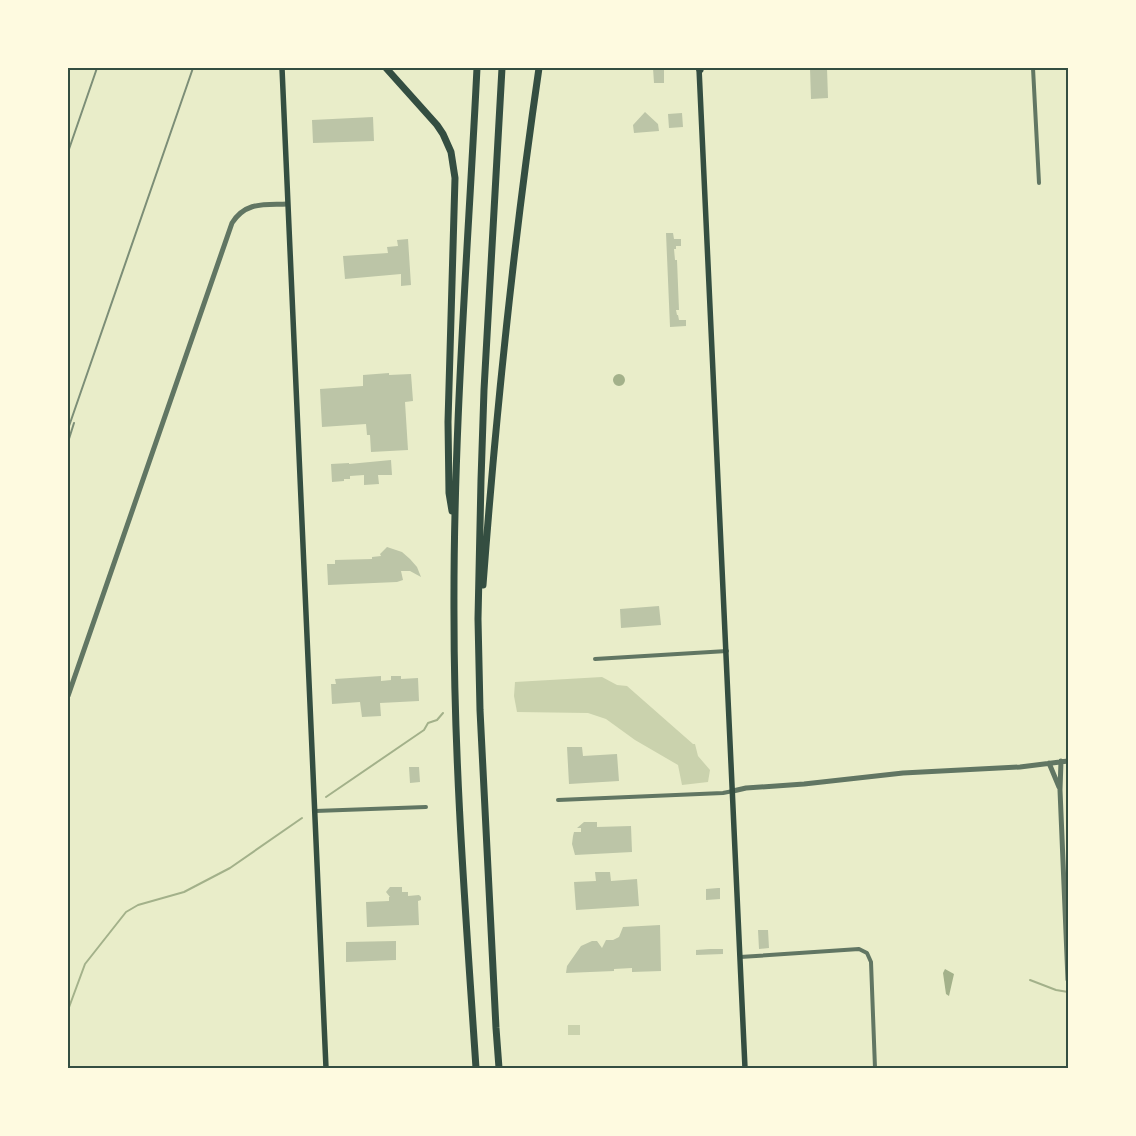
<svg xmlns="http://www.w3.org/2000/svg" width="1136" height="1136" viewBox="0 0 1136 1136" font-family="'Source Serif 4',serif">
<rect width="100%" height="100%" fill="#e9edc9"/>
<path fill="#cad2ad" d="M602 677 617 685 627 686 693 744H695L698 756 710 770 708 782 682 785 678 765 635 740 606 719 588 713 517 712 514 696 515 682Z
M568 1025H580V1035H568Z"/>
<path fill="#a3b18a" d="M613 380a6 6 0 1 1 12 0a6 6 0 1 1-12 0Z
M945 969 954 974 949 996 946 994 943 973Z"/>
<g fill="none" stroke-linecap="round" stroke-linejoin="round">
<path stroke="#a3b18a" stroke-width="2" d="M326 797 424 730 428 723 437 720 443 713
M1030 980 1056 990 1068 992
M68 1010 85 964 126 912 138 905 184 892 230 868 302 818"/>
</g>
<path fill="#bcc5a7" d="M653 68H664V83H654Z
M810 68H827L828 98 811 99Z
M645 112 658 124 659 131 634 133 633 125Z
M682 113 683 127 669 128 668 114Z
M373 117 374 141 313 143 312 120Z
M666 233H673L674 239H681V246H676V249H674L675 260H677L679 310H676L677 315H678L679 320H686V326L670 327Z
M408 239 411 285 401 286V274L345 279 343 256 388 253 387 247 398 246 397 240Z
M389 373V375L411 374 413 401 405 402 408 450 371 452 370 435H367L366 424 322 427 320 389 363 386V375Z
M391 460 392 475H378L379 484 364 485V475L350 476V479H344V481L332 482 331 464 349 463V464Z
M387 547 402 552 410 559 417 567 421 577 410 571H401L403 580 397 582 328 585 327 564H335V560L372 559V557L381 556 380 554Z
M659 606 661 625 621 628 620 609Z
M381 676V681L391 680V676H401V679L418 678 419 701 380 703 381 716 362 717 360 702 332 704 331 684H336L335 679Z
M567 747H582L583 756 617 754 619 781 569 784Z
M409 767H419L420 782 410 783Z
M584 822H597V827L631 826 632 852 575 855 572 844 573 836 574 832H581V828H577Z
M595 872H610L611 881 637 879 639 906 576 910 574 882 596 881Z
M390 887H402V892H408V896L419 895 421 897V900L418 901 419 925 367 927 366 902 389 901V897H390L386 892Z
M718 888H720V899L706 900V889Z
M660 925 661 971 632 972V968L614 969V971L566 973 567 966 581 946 592 941H597L602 948 606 940H613L619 937 623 927Z
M758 930H768L769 948 759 949Z
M396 941V960L346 962V942Z
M710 949H723V954L696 955V950Z"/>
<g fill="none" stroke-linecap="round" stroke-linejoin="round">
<path stroke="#617663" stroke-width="4" d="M1033 68 1039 183
M595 659 727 651
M558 800 723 793 733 791
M315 811 426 807
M740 957 859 949 867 953 871 962 875 1068"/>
<path stroke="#617663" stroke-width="5" d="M68 696 232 223C246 201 265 205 287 204
M1061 761 1060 790 1068 980
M1049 763 1059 787
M733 791 746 788 804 784 903 773 1020 767 1068 761"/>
<path stroke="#344e41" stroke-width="5.5" d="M282 68 326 1068
M699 68 745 1068"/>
<path stroke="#344e41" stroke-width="7" d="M386 68 437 125 443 134 451 152 455 178 448 422 449 493 452 511
M699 68 700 70
M483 585C496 412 514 239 539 68
M476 1068C466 918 454 767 454 616 453 433 468 250 477 68
M499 1068 496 1028 480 710 478 619 481 480 484 390 502 68"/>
<path stroke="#7c8e77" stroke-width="2" d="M68 152 97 68
M68 429 193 68
M68 442 74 423"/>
</g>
<rect width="1136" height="1136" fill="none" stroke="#fefae0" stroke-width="138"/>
<rect x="69" y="69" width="998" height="998" fill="none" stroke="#344e41" stroke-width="2"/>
</svg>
